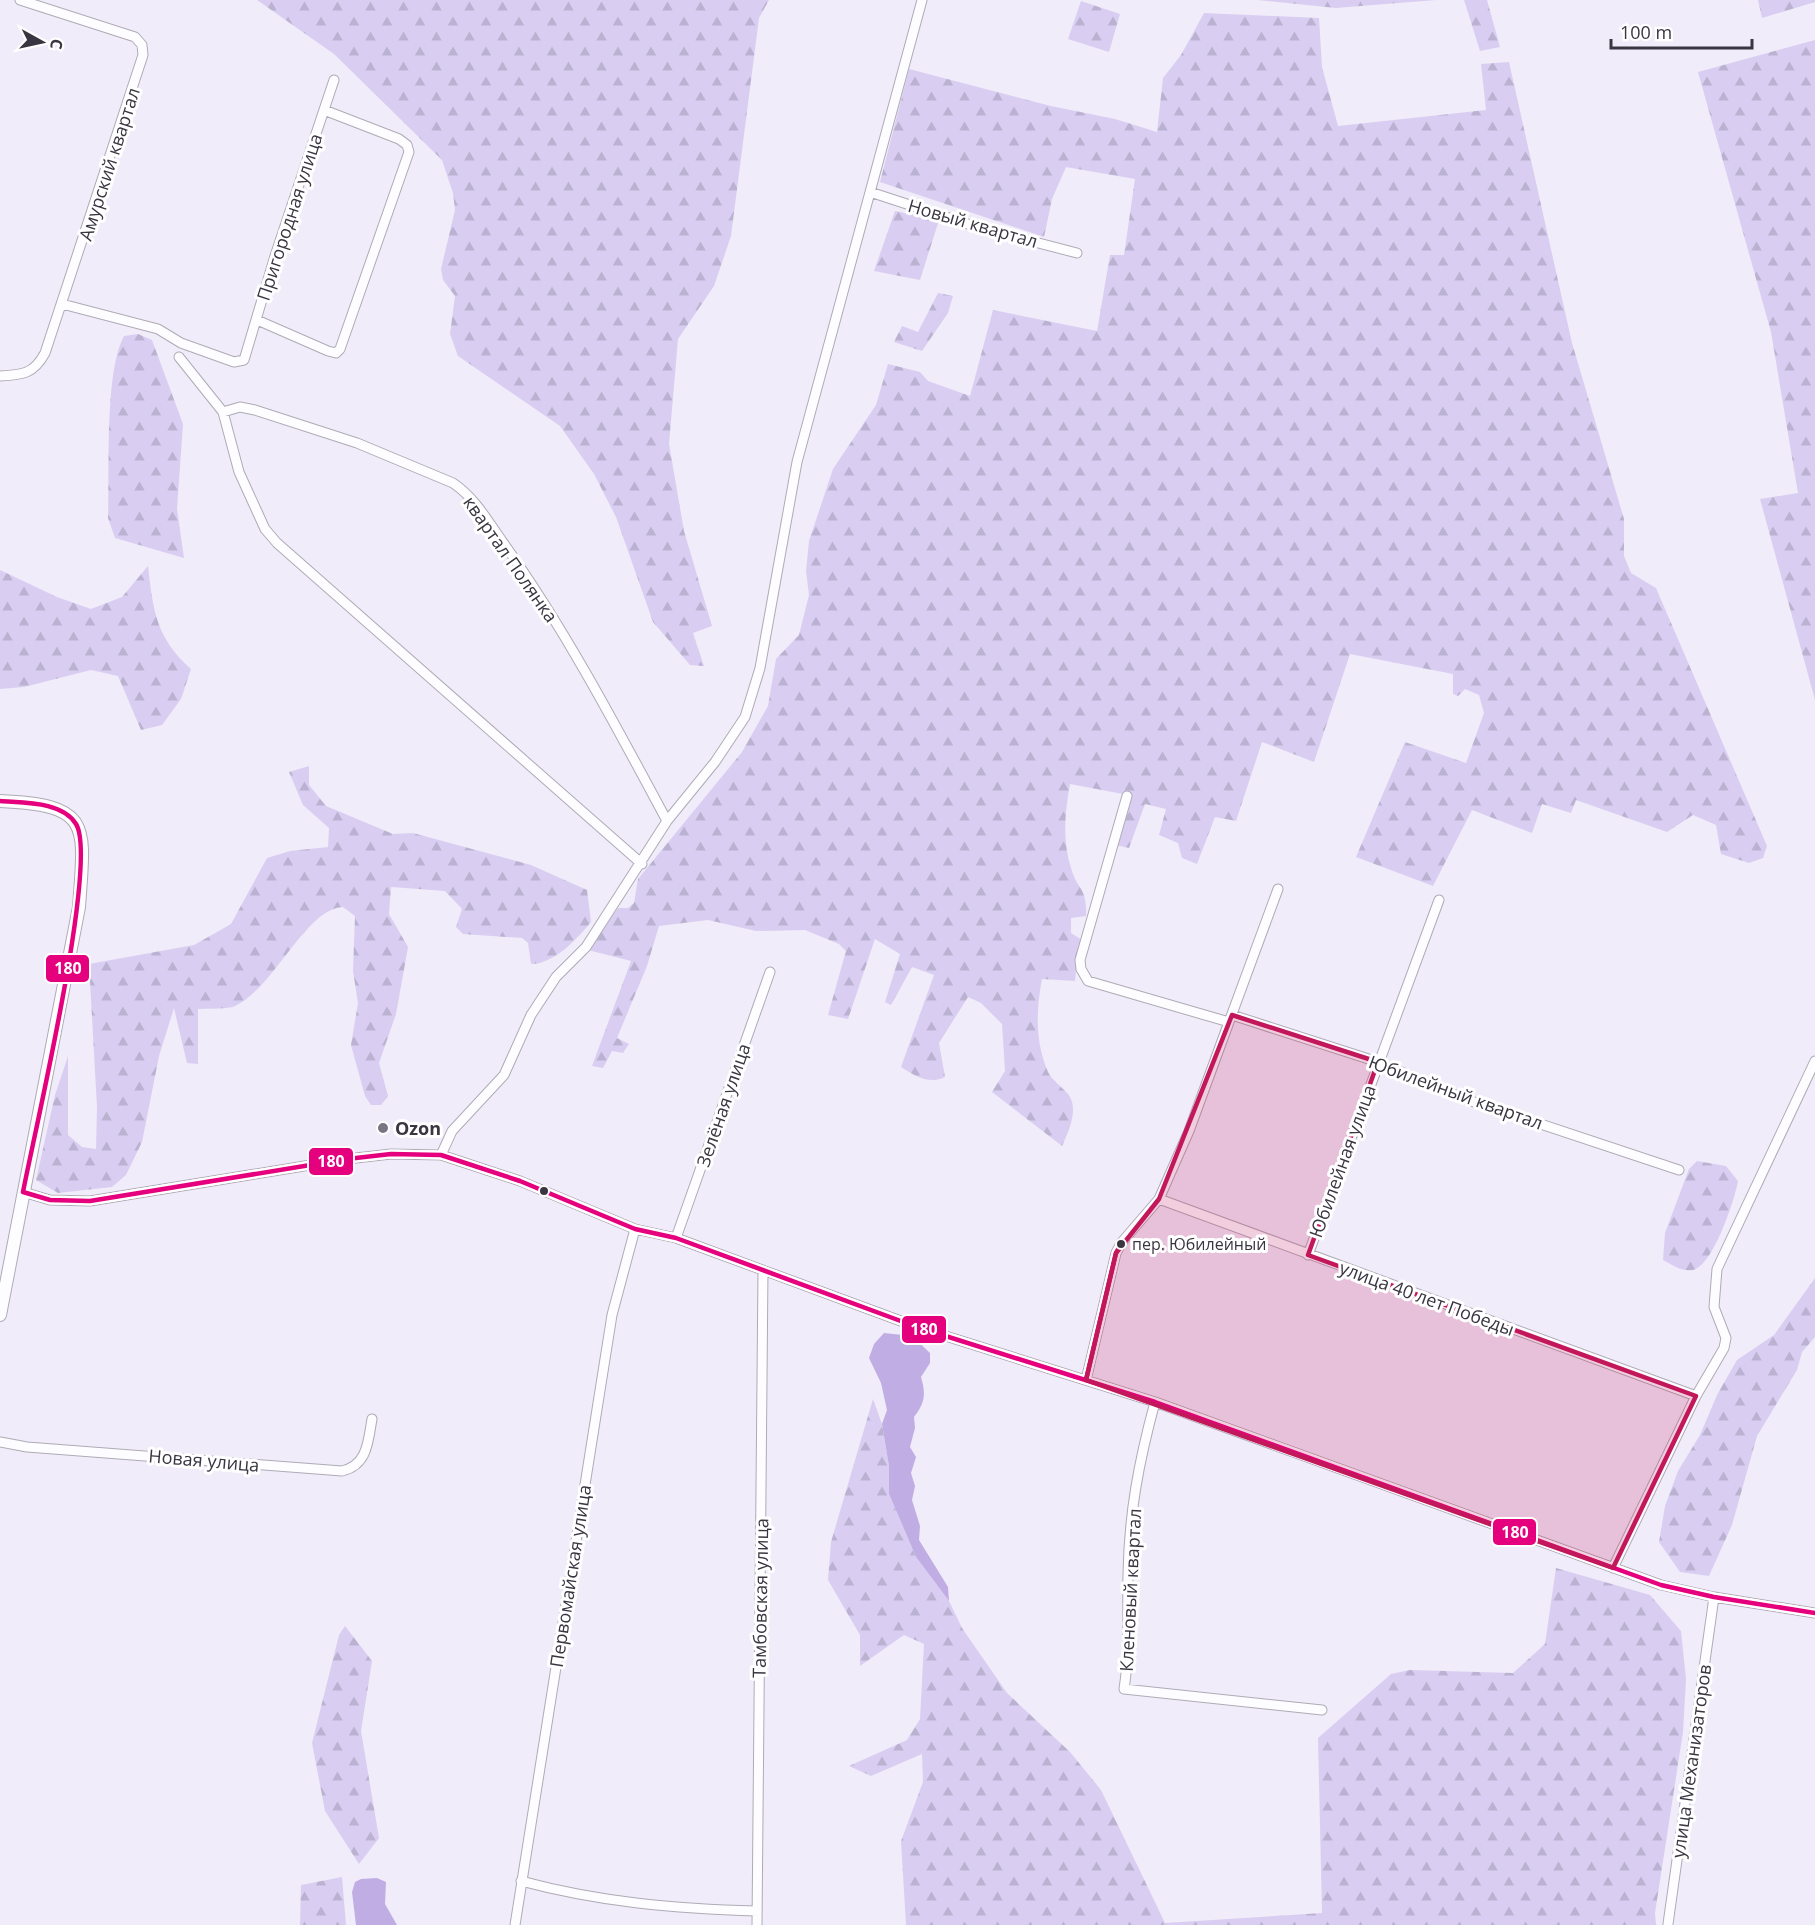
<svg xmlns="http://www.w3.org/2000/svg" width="1815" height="1925" viewBox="0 0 1815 1925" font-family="'Open Sans',sans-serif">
<defs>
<pattern id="forest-firs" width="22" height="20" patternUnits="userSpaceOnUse" patternTransform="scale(1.5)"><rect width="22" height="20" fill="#d9cef2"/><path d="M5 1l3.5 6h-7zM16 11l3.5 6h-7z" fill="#bbb2d1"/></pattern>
</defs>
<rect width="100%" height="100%" fill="#f0ecf9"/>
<path fill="url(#forest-firs)" d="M257 0H769L759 18 731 236 714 286 678 339 669 444 684 531 712 626 693 633 704 666 690 665 653 622 616 517 594 474 560 426 458 356 450 334 455 296 443 280 441 269 455 210 453 193 442 160 334 54Z
M1258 0H1436L1336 8Z
M1464 0H1487L1500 47 1480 51Z
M1758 0H1815V2L1762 18Z
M1081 1 1120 14 1109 52 1068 39Z
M1204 13 1319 18 1322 67 1338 126 1486 110 1481 64 1509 62 1572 343 1624 519V556L1631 573 1656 588 1767 846 1763 858 1749 863 1721 854 1716 825 1693 815 1667 832 1576 800 1571 813 1542 804 1532 833 1472 810 1433 886 1356 857 1405 742 1466 763 1484 713 1479 695 1465 689 1458 696 1453 694V674L1350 654 1314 762 1262 742 1236 821 1215 817 1197 864 1182 858 1178 843 1159 835 1166 809 1145 804 1129 848 1115 845 1128 795 1070 784C1065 812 1062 840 1071 868 1078 892 1087 886 1086 916L1071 918V933L1082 940 1077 959 1075 981 1042 979C1036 1010 1035 1042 1048 1072 1052 1080 1061 1086 1067 1093 1080 1107 1069 1131 1062 1146L992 1092 1005 1071 1002 1024 981 1003 968 997 939 1043 945 1077C929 1085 915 1076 901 1067L934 975 912 967 891 1005 885 1002 900 954 875 939 848 1019 828 1015 846 951 839 944 805 930 756 931 708 920 659 926 647 966 617 1038 629 1044 623 1053 612 1051 603 1068 592 1066 631 961 588 950 618 908H628L634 903 638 879 742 752 768 706 776 659 799 635 809 595 806 571 809 541 833 469 876 405 888 364 920 372 928 381 970 396 993 310 1097 331 1110 255H1124L1135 179 1066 167 1052 199 1044 237 880 182 909 69 1051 106 1115 119 1157 132 1163 78 1181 55Z
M1815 40V700L1760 499 1798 493 1771 332 1698 72Z
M895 211 939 220 920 280 874 271Z
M938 293 953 296 948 313 922 351 894 342 902 326 918 332Z
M138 334 152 340 183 424 177 509 184 558 115 538 108 518C110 473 104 373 124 336Z
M148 566C153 610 156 638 191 669L181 699 162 725 141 730 118 676 91 670 24 687 0 689V570L57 597 91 609 122 597Z
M309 766V785L326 806 393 834 413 833 531 865 587 890 591 922C577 939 554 964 531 964L528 943 522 938 463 934 456 927 462 909 445 891 391 887 389 914 408 947 396 1014 379 1063 388 1096 381 1105H371L365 1096 351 1045 358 1003 353 971 355 916 343 907C306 908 275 987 235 1006 225 1010 209 1008 198 1009V1064L187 1063 174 1008 159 1056 142 1142 126 1175 112 1187 58 1193 36 1180 55 1095 68 1056V1135L82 1147 96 1149 97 1107 89 964 194 945 231 924 267 858 290 851 328 847 329 828 303 805 289 772Z
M1697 1161 1726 1166 1738 1181C1735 1199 1713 1266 1693 1270 1681 1272 1673 1265 1663 1260L1665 1233 1689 1169Z
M1815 1278V1337L1802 1352 1797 1370 1757 1436 1732 1525 1709 1576 1680 1572 1659 1542 1665 1506 1678 1471 1700 1435 1717 1395 1737 1360 1774 1335Z
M873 1399 882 1424 889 1466V1494L916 1557 949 1601 962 1628 1007 1693 1070 1752 1101 1790 1165 1923 1322 1913 1318 1738 1391 1674 1410 1670 1513 1673 1545 1644 1556 1568 1650 1595 1681 1631 1686 1679 1683 1732 1655 1913 1656 1925H906L901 1841 923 1782 922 1754 871 1776 849 1766 907 1740 920 1719 924 1644 904 1635 860 1666V1635L828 1580 831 1542Z
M345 1626 372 1661 361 1731 379 1838 359 1864 325 1811 312 1743 339 1635Z
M342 1877 346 1925H300L301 1885Z"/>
<path fill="#c0ade4" d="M884 1333 912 1336 930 1353V1363L921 1377C926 1394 925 1403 914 1417L915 1428 910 1447 916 1457 911 1473 915 1486 912 1500 920 1526 919 1540 948 1587 949 1601 916 1557 889 1494V1466L882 1424 887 1410 881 1383 869 1358 874 1344Z
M377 1878 386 1882 385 1904 397 1925H356L352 1892 355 1882 361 1879Z"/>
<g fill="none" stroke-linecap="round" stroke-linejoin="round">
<defs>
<path id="minor" d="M870 192 977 227 1077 253
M62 304 158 329 181 343 234 362 244 360 275 256 334 80
M257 320 328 351 336 353 340 349 409 152 407 145 399 139 324 110
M179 357 223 412 239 472 265 529 277 543 642 864
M0 376C22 375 34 374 45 353L143 55 142 45 135 37 20 0
M223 412 240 407 255 410 357 443 453 483C475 498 487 520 502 541 565 629 616 726 667 821
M1127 796 1080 960 1081 969 1088 981 1229 1022 1278 889
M1232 1015 1378 1062 1465 1099 1679 1170
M441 1155 452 1131 504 1075 531 1015 556 977 586 947 667 821 715 762 745 717 760 668 797 462 922 0
M23 1192 50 1200 90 1201 347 1159 391 1154 441 1155 520 1181 635 1229 676 1238 917 1327 1155 1402 1661 1585 1714 1597 1815 1613
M1159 1199 1696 1396
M676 1238 770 972
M1308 1255 1439 900
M1086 1380 1116 1253 1122 1242 1159 1199 1189 1131 1229 1022
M1155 1402C1139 1461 1129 1513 1128 1574 1127 1613 1130 1651 1124 1689L1322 1710
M0 1442 27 1447 342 1471C368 1465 368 1441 372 1419
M1613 1568 1696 1396 1724 1348 1726 1338 1714 1307 1717 1269 1815 1061
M521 1881C599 1902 676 1909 757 1911
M1668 1924 1714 1597
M515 1925 612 1315 635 1229
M757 1925 763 1270"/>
<path id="secondary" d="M0 801C92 805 85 824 79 907L0 1315"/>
</defs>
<use href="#minor" stroke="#afabb6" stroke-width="11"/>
<use href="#secondary" stroke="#afabb6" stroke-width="14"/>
<use href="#minor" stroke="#fdfcfe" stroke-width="9"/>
<use href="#secondary" stroke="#fdfcfe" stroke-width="12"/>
<defs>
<path id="bus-1" d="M0 801C23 803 62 801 76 824 99 861 34 1134 23 1192
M23 1192 50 1200 90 1201 347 1159 391 1154 441 1155 520 1181 635 1229 676 1238 917 1327 1155 1402 1661 1585 1714 1597 1815 1613
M1086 1380 1116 1253 1122 1242"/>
</defs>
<use href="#bus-1" stroke="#fff" stroke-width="9"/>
<use href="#bus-1" stroke="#e5007d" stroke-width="4.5"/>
</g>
<path fill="#c2185b" fill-opacity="0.2" stroke="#c2185b" stroke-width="4.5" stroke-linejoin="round" d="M1232 1015 1378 1062 1308 1255 1696 1396 1613 1568 1086 1380 1116 1253 1159 1199Z"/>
<circle fill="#797581" stroke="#fff" stroke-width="2" cx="383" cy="1128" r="6"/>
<g fill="#393541" stroke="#fff" stroke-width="2">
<circle cx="544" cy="1191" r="5"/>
<circle cx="1121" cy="1244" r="5"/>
</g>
<g text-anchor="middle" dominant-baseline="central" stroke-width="6" stroke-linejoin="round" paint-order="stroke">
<g font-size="16" fill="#393541" stroke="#fff" text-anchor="start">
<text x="1132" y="1244">пер. Юбилейный</text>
</g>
<g font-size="18" fill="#393541" stroke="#fff">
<text transform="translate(109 164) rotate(-72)">Амурский квартал</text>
<text transform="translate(289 217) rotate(-72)">Пригородная улица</text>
<text transform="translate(973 223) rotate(16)">Новый квартал</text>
<text transform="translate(511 559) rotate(55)">квартал Полянка</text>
<text transform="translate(1456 1092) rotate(20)">Юбилейный квартал</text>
<text transform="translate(723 1105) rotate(-71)">Зелёная улица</text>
<text transform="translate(1342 1161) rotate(-70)">Юбилейная улица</text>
<text transform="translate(1427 1298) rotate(20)">улица 40 лет Победы</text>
<text transform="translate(204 1460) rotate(5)">Новая улица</text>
<text transform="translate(570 1576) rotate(-81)">Первомайская улица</text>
<text transform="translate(1130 1590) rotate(-87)">Кленовый квартал</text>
<text transform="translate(760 1598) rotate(-89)">Тамбовская улица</text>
<text transform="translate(1691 1761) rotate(-82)">улица Механизаторов</text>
</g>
<g font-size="18" font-weight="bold" fill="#393541" stroke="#fff" text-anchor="start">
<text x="395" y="1128">Ozon</text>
</g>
</g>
<g stroke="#fff" stroke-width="2">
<rect x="45" y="954" width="45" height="29" rx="6" fill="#e5007d"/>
<rect x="308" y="1147" width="46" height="29" rx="6" fill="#e5007d"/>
<rect x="901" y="1315" width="46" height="29" rx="6" fill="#e5007d"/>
<rect x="1492" y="1518" width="45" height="28" rx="6" fill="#e5007d"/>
</g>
<g font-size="16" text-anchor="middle" font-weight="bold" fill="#fff">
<text x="68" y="974">180</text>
<text x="331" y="1167">180</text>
<text x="924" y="1335">180</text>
<text x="1515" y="1538">180</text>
</g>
<g transform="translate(42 42) rotate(98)" stroke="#ffffff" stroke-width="4.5" paint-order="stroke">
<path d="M0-4.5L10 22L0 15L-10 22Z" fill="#393541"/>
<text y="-9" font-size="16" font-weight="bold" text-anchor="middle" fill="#393541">С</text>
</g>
<path d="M1611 39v9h141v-9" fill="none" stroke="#393541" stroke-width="3"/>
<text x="1620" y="39" font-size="18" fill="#393541" stroke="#ffffff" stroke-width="4.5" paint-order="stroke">100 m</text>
</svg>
